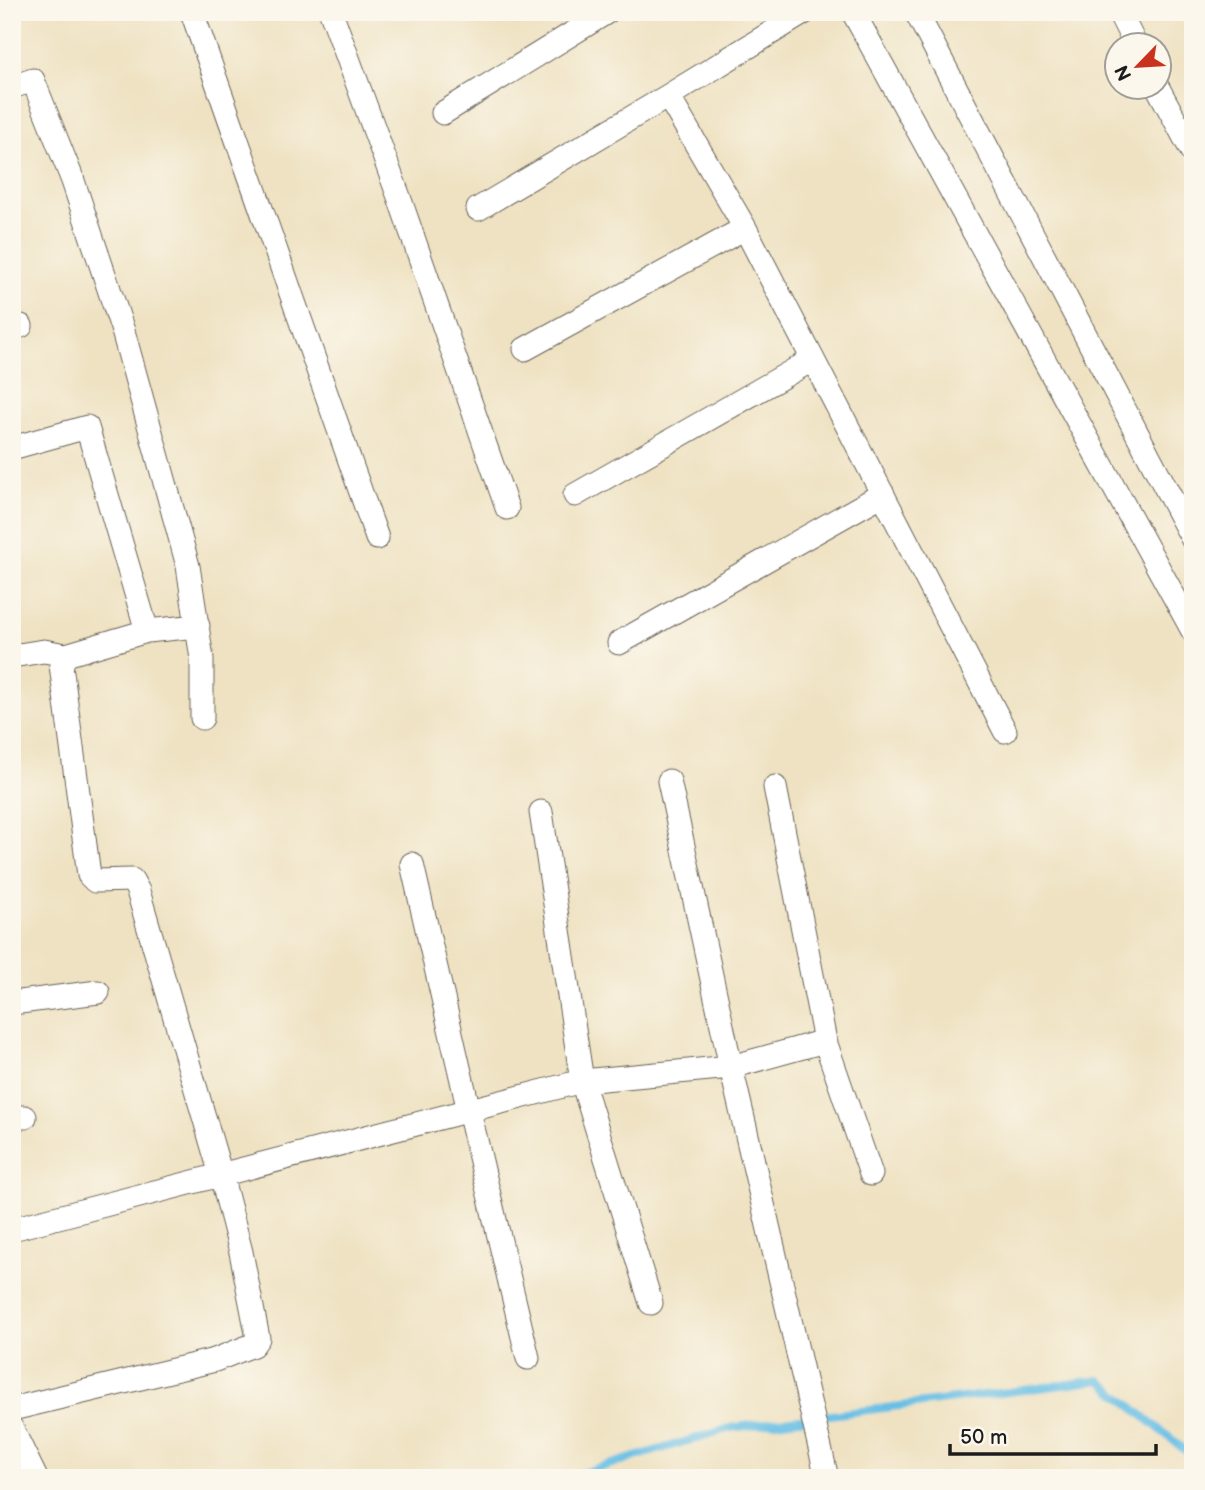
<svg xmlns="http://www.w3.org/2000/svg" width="1205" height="1490" viewBox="0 0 1205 1490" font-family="'Balsamiq Sans',sans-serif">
<rect width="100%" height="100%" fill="#fbf7ec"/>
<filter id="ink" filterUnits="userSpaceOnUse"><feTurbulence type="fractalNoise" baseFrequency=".0143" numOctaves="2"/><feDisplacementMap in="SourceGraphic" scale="14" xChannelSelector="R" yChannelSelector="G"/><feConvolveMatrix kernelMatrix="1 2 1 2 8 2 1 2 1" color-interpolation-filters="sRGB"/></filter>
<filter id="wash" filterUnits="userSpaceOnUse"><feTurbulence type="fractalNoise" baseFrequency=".00686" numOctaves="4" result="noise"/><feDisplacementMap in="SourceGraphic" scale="28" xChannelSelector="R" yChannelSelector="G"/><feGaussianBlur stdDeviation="1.57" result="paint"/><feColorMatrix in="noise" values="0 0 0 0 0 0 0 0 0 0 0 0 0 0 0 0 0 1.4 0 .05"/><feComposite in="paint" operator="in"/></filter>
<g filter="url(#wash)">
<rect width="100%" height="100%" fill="#efe2c2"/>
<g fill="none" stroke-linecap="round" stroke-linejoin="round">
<path stroke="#68bfe5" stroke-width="8" d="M566 1478 730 1428 1100 1380 1193 1457"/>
</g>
</g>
<g filter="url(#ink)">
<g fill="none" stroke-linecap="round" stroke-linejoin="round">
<defs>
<path id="street" d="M192 12 377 538
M331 12 399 197 507 508
M853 12 1193 631
M916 12 1193 540
M1119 12 1136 46
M12 87 33 80 73 181 123 331 188 566 202 659V718
M1158 88 1193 153
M668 96 745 228 1005 731
M443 113 607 12
M478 209 668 96 805 12
M12 329 21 326
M525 349 745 228
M12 448 87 427 147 631
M575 495 812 360
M619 643 883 494
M12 656 44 651 66 655 147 631 198 626
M669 781 731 1067 827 1478
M775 787 825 1041 871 1174
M541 812 582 1081 651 1303
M412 864 469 1111 528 1358
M12 1003 98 992
M12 1117H25
M12 1229 582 1081 731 1067 825 1041
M12 1409 215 1360 253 1345 258 1338 241 1252 221 1175 138 891 132 880 95 881 89 875 61 665 66 655
M12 1429 36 1478"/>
</defs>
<use href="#street" stroke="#666156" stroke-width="25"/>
<use href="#street" stroke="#fff" stroke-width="23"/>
</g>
</g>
<rect width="1205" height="1490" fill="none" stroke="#fbf7ec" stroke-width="42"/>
<g transform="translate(1138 66) rotate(245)"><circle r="33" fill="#fbf7ec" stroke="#a29f99" stroke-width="2"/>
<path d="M0-5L12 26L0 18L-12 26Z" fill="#c8321e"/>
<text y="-10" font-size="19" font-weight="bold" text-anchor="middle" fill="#1c1c1c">N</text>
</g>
<path d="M950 1444v10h206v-10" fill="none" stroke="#1c1c1c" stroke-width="3.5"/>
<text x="960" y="1444" font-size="21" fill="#1c1c1c" stroke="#fbf7ec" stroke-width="5" paint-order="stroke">50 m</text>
</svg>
